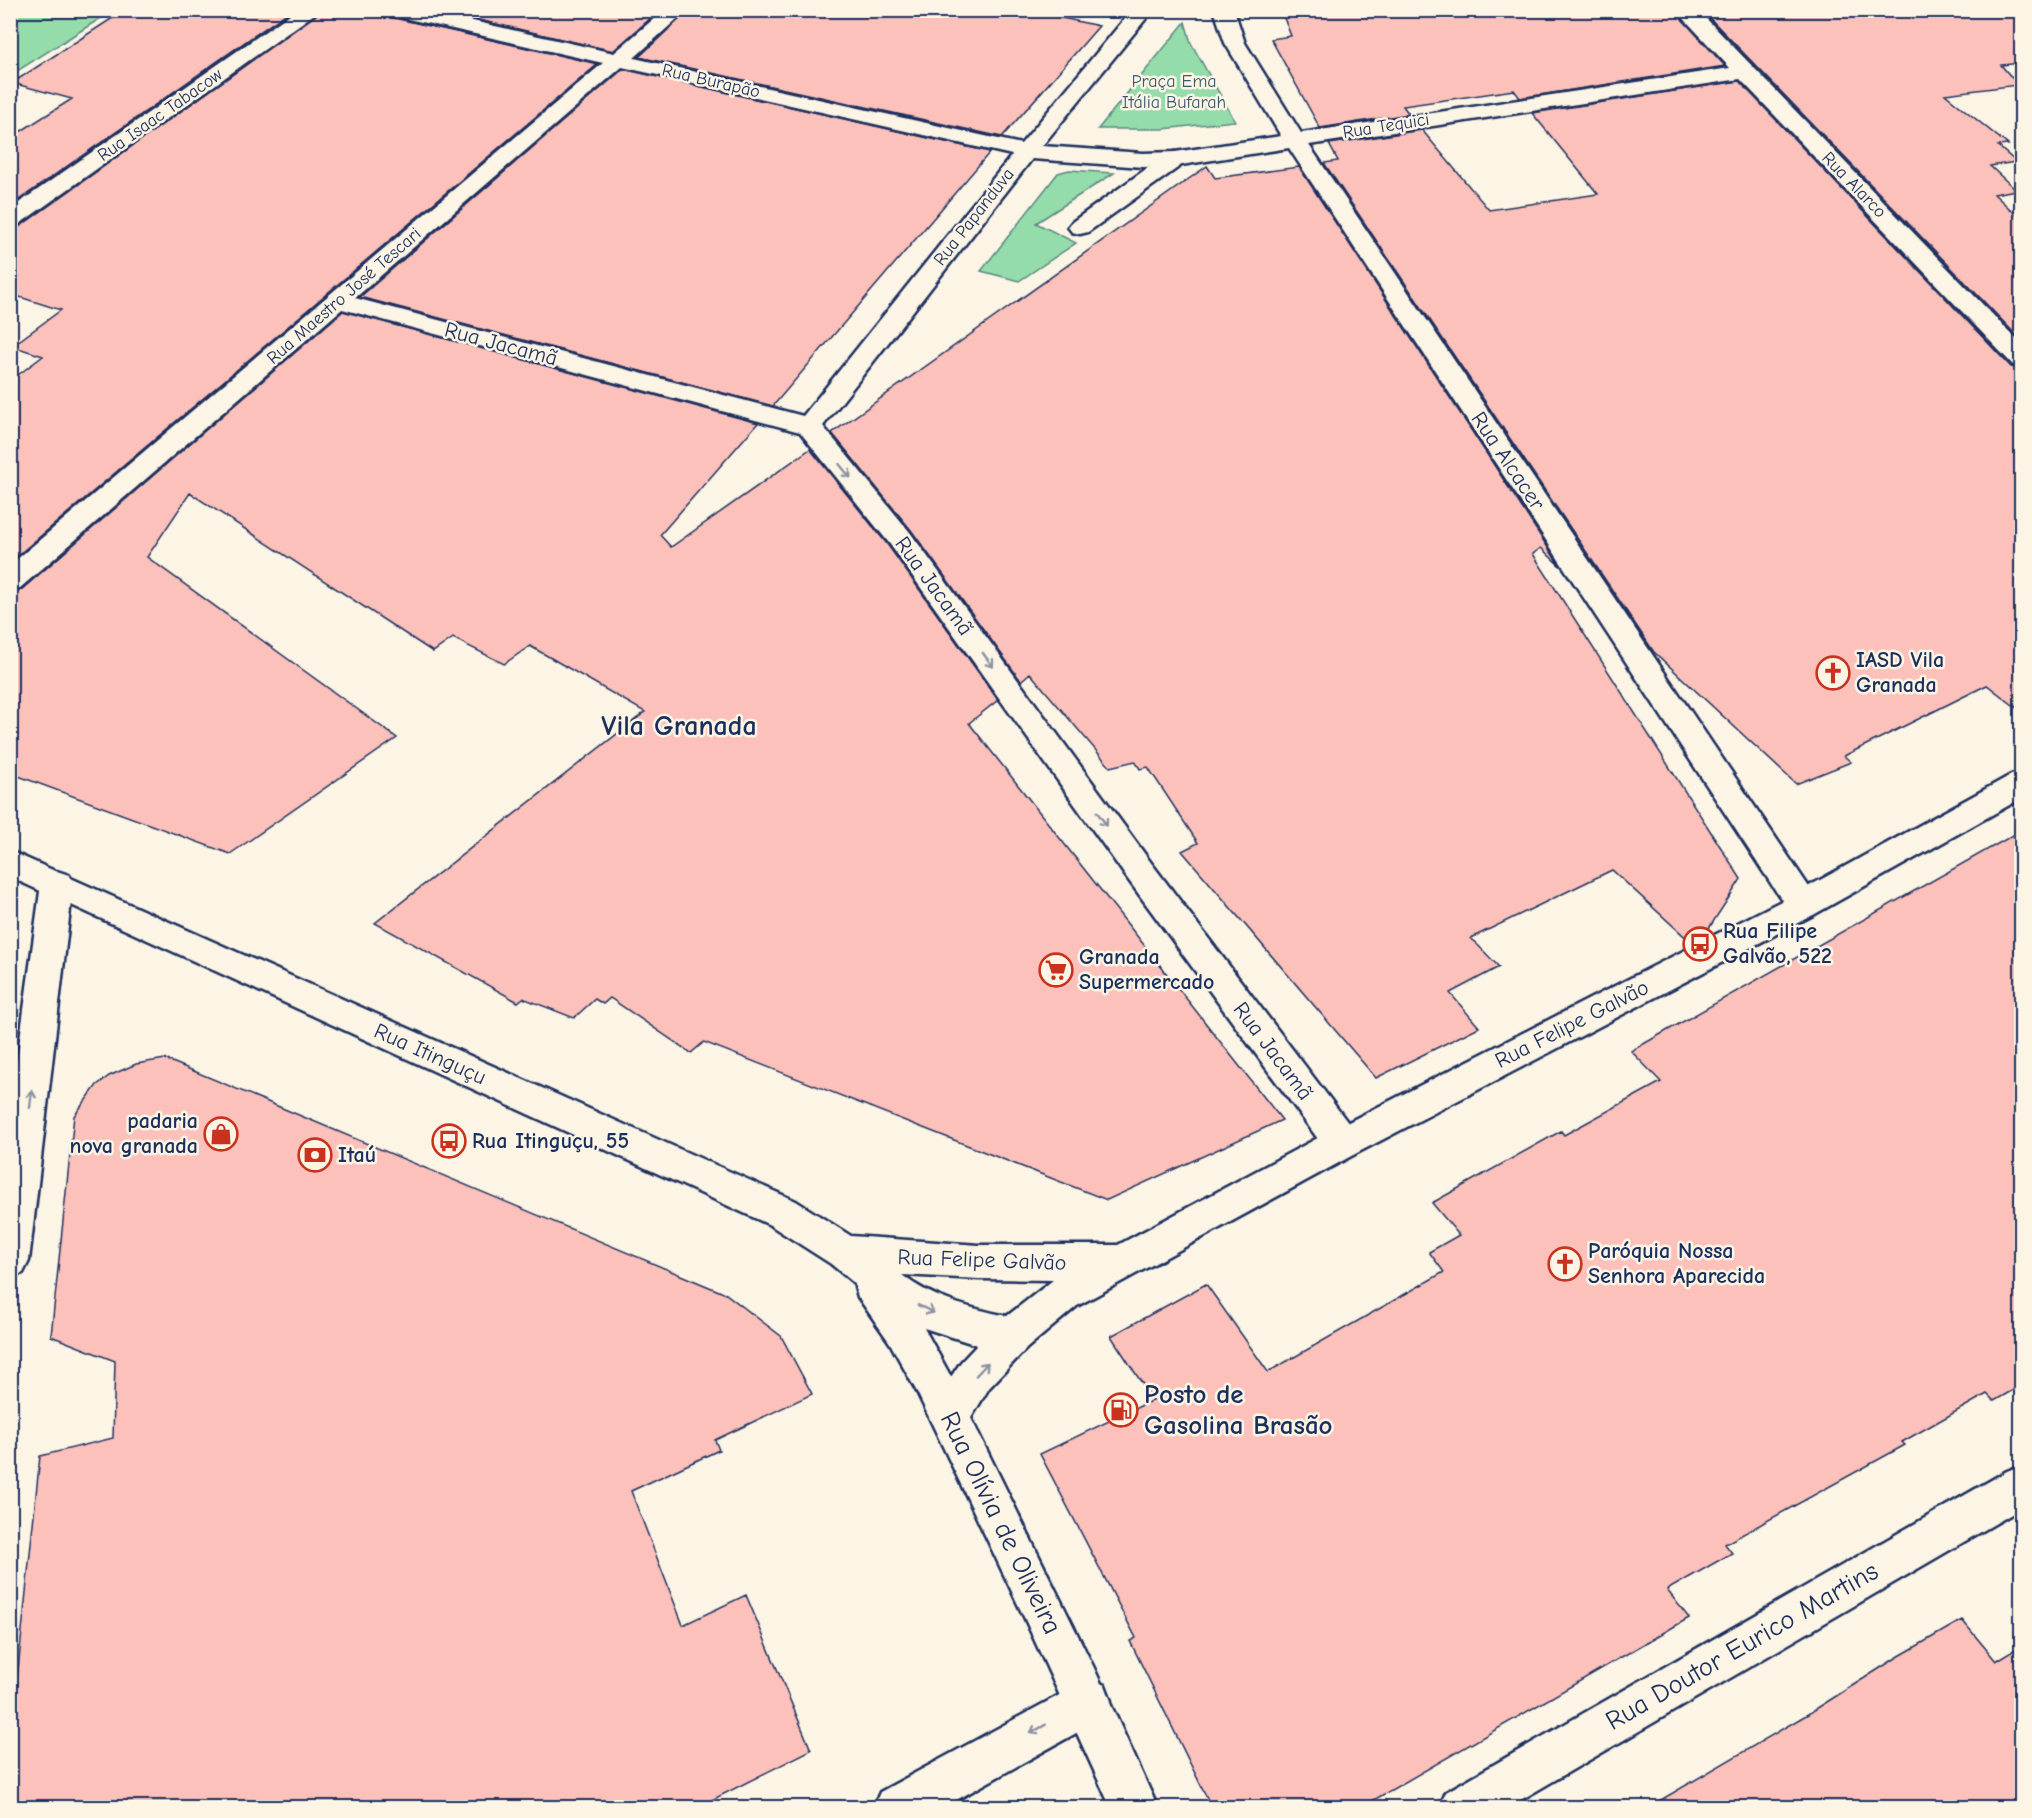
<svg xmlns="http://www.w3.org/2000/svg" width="2032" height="1818" viewBox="0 0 2032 1818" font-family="'Comic Neue',sans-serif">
<rect width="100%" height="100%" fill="#fcf5e5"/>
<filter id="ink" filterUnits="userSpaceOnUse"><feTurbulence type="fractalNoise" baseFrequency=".0167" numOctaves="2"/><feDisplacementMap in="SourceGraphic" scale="12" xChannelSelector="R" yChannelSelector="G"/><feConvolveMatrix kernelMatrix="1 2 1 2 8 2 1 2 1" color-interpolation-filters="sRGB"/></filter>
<g filter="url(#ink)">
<path fill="#94dcaa" stroke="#588684" stroke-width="1.5" d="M11 10H112V11L11 75Z
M1185 22 1191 43 1235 121 1163 129H1098Z
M1069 170 1114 173 1036 223 1076 243 1019 281 981 271 1058 173Z"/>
<path fill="#fdc1bb" stroke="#1b2f5e" stroke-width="1.5" d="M125 10H291L10 206V138L72 99 12 83Z
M322 10H383L387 16 394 18 598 64 10 562V381L43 356 12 346 61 310 10 294V229L19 227Z
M436 10H660L613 51Z
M689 10H1025L1099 26 1002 137 639 57Z
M1341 10H1674L1725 66 1520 98 1514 90 1403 106 1409 114 1320 128 1271 39 1291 36 1282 13Z
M1702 10H1997L2003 15 2022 13V63L2001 65 2018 85 1945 94 2008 145 1998 146 2016 162 1990 166 2016 190 1994 194 2022 220V341Z
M623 69 990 152 773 406 360 297Z
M1739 81 2011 367 2022 369V712L1987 685 1844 756 1851 762 1796 784 1654 652 1324 163 1338 161 1329 144 1422 130 1489 210 1598 194 1532 113Z
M1207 166 1215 178 1299 167 1560 566 1541 548 1533 554 1741 879 1702 939 1693 944 1612 870 1471 938 1499 967 1450 993 1479 1027 1376 1078 1182 851 1198 843 1148 767 1140 769 1135 761 1110 767 1030 673 1021 681 911 530 832 433Z
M343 311 758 423 660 535 671 547 810 449 887 544 998 700 969 723 1282 1120 1107 1200 704 1042 691 1053 610 998 603 1004 595 999 574 1018 523 998 518 1002 375 923 645 712 530 646 504 664 453 638 433 652 190 493 147 557 397 738 230 854 10 773V592L21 590Z
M2022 830V1385L1994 1401 1987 1394 1902 1442 1905 1445 1725 1544 1732 1553 1667 1590 1689 1618 1360 1808H1212L1130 1641 1136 1638 1040 1454 1153 1400 1111 1336 1206 1284 1268 1372 1444 1272 1429 1252 1459 1235 1432 1203 1561 1131 1564 1135 1661 1082 1631 1051Z
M165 1059 726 1294 781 1336 812 1394 715 1440 719 1450 631 1491 683 1625 746 1595 811 1750 696 1808H10V1748L40 1456 113 1438 115 1361 51 1336 74 1116 97 1085 109 1076 136 1064Z
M1962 1620 1996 1661 2022 1645V1808H1647L1808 1714 1896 1658Z"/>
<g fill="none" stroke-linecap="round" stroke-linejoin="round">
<defs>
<path id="lane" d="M1175 152 1183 154 1186 159 1183 164 1088 232 1080 234 1072 232 1068 227 1072 222 1167 154Z"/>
<path id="street" d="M296 10H320L18 225 10 227V209Z
M385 10H424L614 53 664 10H687L634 58 1021 144 1132 10H1153L1042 146 1143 153 1175 152 1281 136 1225 43 1214 10H1234L1245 43 1301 133 1730 68 1676 10H1698L2022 345V367L2013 365 1740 79 1309 145 1815 896 1819 905 1815 914 1803 918 1791 914 1289 148 1175 166 1143 167 1032 159 823 426 909 531 1149 860 1355 1132 1360 1143 1355 1154 1342 1159 1329 1154 1127 878 889 543 800 432 342 309 20 588 10 590V565L603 63 395 16 388 14ZM622 67 1012 155 803 416 355 298Z
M57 871 69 875 73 884 29 1261 23 1273 10 1278V1113L41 884 45 875Z
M2022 1465V1508L1507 1808H1439L1446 1792 2007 1471Z
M1089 1679 1105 1685 1111 1701 1105 1717 942 1808H873L880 1792Z"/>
<path id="secondary" d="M2022 772V798L1815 914 1355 1154 1077 1306 1027 1348 989 1388 971 1418 1094 1668 1158 1808H1111L1024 1617 917 1392 890 1343 858 1297 854 1283 831 1264 770 1225 10 877V851L796 1201 851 1236 979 1245H1118L1329 1132 1791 896 2011 775ZM902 1275 979 1279 1053 1280 1007 1316C970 1308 932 1299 902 1275ZM924 1328 977 1345 961 1362 951 1377Z"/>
</defs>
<use href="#lane" stroke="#1b2f5e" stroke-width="5"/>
<use href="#street" stroke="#1b2f5e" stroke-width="5"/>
<use href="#secondary" stroke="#1b2f5e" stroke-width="5"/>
<use href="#lane" fill="#fcf5e5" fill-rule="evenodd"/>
<use href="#street" fill="#fcf5e5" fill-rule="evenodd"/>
<use href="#secondary" fill="#fcf5e5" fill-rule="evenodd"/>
</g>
<defs><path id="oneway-shaft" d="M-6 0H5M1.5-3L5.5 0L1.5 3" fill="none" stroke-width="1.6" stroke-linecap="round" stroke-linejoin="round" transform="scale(1.5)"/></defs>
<g stroke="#8c92a2">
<use href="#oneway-shaft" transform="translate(845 471) rotate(51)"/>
<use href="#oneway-shaft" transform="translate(988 660) rotate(54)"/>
<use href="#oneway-shaft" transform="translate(1102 819) rotate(54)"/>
<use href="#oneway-shaft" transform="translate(31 1099) rotate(-83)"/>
<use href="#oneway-shaft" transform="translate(926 1309) rotate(25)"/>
<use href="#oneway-shaft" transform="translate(982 1369) rotate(-47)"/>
<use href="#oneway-shaft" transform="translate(1038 1729) rotate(151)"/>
</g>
</g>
<defs>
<symbol id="church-ring" viewBox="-11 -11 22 22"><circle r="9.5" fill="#fcf5e5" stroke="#c8321e" stroke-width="1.5"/><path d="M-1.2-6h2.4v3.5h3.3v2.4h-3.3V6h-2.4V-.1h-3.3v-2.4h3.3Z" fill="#c8321e"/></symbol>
<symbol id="bus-ring" viewBox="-11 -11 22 22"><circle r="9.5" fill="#fcf5e5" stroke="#c8321e" stroke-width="1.5"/><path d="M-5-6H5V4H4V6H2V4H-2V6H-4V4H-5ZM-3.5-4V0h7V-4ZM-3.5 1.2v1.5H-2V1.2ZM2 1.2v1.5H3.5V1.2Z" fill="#c8321e"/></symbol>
<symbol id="supermarket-ring" viewBox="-11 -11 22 22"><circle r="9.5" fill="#fcf5e5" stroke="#c8321e" stroke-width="1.5"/><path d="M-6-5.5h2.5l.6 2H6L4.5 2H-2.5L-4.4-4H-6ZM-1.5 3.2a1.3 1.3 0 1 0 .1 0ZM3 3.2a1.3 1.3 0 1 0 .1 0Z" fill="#c8321e"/></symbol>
<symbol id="shop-ring" viewBox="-11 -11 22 22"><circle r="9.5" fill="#fcf5e5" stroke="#c8321e" stroke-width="1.5"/><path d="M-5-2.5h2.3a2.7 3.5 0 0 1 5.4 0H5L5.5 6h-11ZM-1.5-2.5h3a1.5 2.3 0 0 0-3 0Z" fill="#c8321e"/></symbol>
<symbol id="bank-ring" viewBox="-11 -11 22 22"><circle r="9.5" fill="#fcf5e5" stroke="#c8321e" stroke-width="1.5"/><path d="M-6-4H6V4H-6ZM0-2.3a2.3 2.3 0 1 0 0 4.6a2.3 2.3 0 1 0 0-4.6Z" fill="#c8321e"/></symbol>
<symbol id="fuel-ring" viewBox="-11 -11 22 22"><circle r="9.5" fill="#fcf5e5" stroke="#c8321e" stroke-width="1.5"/><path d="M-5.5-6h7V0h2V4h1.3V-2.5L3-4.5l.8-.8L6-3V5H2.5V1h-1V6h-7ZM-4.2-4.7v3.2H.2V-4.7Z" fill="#c8321e"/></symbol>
</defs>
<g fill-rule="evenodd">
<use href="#church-ring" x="1814" y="654" width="38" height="38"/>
<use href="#bus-ring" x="1681" y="925" width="38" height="38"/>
<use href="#supermarket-ring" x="1037" y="951" width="38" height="38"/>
<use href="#shop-ring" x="202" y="1115" width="38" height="38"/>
<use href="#bus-ring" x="430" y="1122" width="38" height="38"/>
<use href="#bank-ring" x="296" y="1136" width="38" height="38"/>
<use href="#church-ring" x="1546" y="1245" width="38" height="38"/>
<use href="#fuel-ring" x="1102" y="1391" width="38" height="38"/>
</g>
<g text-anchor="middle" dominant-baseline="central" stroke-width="5" stroke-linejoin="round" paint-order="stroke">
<g font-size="18" fill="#1b2f5e" stroke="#fcf5e5">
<text transform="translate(711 81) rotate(13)">Rua Burapão</text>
<text transform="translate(160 115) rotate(-35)">Rua Isaac Tabacow</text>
<text transform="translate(1386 126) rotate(-9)">Rua Tequici</text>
<text transform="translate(1854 185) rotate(46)">Rua Alarco</text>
<text transform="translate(974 217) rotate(-52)">Rua Papanduva</text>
<text transform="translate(344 296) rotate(-41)">Rua Maestro José Tescari</text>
</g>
<g font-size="18" fill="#395a71" stroke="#fcf5e5">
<text x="1174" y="81">Praça Ema<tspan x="1174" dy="21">Itália Bufarah</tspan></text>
</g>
<g font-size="22" fill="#1b2f5e" stroke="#fcf5e5">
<text transform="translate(501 344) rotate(15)">Rua Jacamã</text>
<text transform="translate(1508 461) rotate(56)">Rua Alcacer</text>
<text transform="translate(934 586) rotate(54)">Rua Jacamã</text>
<text transform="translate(1572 1024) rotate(-27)">Rua Felipe Galvão</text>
<text transform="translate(1273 1051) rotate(53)">Rua Jacamã</text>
<text transform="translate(430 1054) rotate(24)">Rua Itinguçu</text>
<text transform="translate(982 1260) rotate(2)">Rua Felipe Galvão</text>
</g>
<g font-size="22" font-weight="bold" fill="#1b2f5e" stroke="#fcf5e5" text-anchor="start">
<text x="1856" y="660">IASD Vila<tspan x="1856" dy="25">Granada</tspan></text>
<text x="1723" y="931">Rua Filipe<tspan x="1723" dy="25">Galvão, 522</tspan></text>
<text x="1079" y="957">Granada<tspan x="1079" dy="25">Supermercado</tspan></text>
<text x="198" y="1121" text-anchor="end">padaria<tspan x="198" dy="25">nova granada</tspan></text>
<text x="472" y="1141">Rua Itinguçu, 55</text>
<text x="338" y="1155">Itaú</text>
<text x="1588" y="1251">Paróquia Nossa<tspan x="1588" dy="25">Senhora Aparecida</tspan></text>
</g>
<g font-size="27" font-weight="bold" fill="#1b2f5e" stroke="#fcf5e5" text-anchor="start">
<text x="1144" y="1394">Posto de<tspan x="1144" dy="31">Gasolina Brasão</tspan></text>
</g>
<g font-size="27" fill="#1b2f5e" stroke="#fcf5e5">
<text transform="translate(1001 1523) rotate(64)">Rua Olívia de Oliveira</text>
<text transform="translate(1742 1646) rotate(-30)">Rua Doutor Eurico Martins</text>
</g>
<g font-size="28" font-weight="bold" fill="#1b2f5e" stroke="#fcf5e5">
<text x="679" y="726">Vila Granada</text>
</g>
</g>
<rect width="2032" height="1818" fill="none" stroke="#fcf5e5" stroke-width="36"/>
<rect x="18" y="18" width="1996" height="1782" fill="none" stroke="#1b2f5e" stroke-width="2" filter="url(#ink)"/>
</svg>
